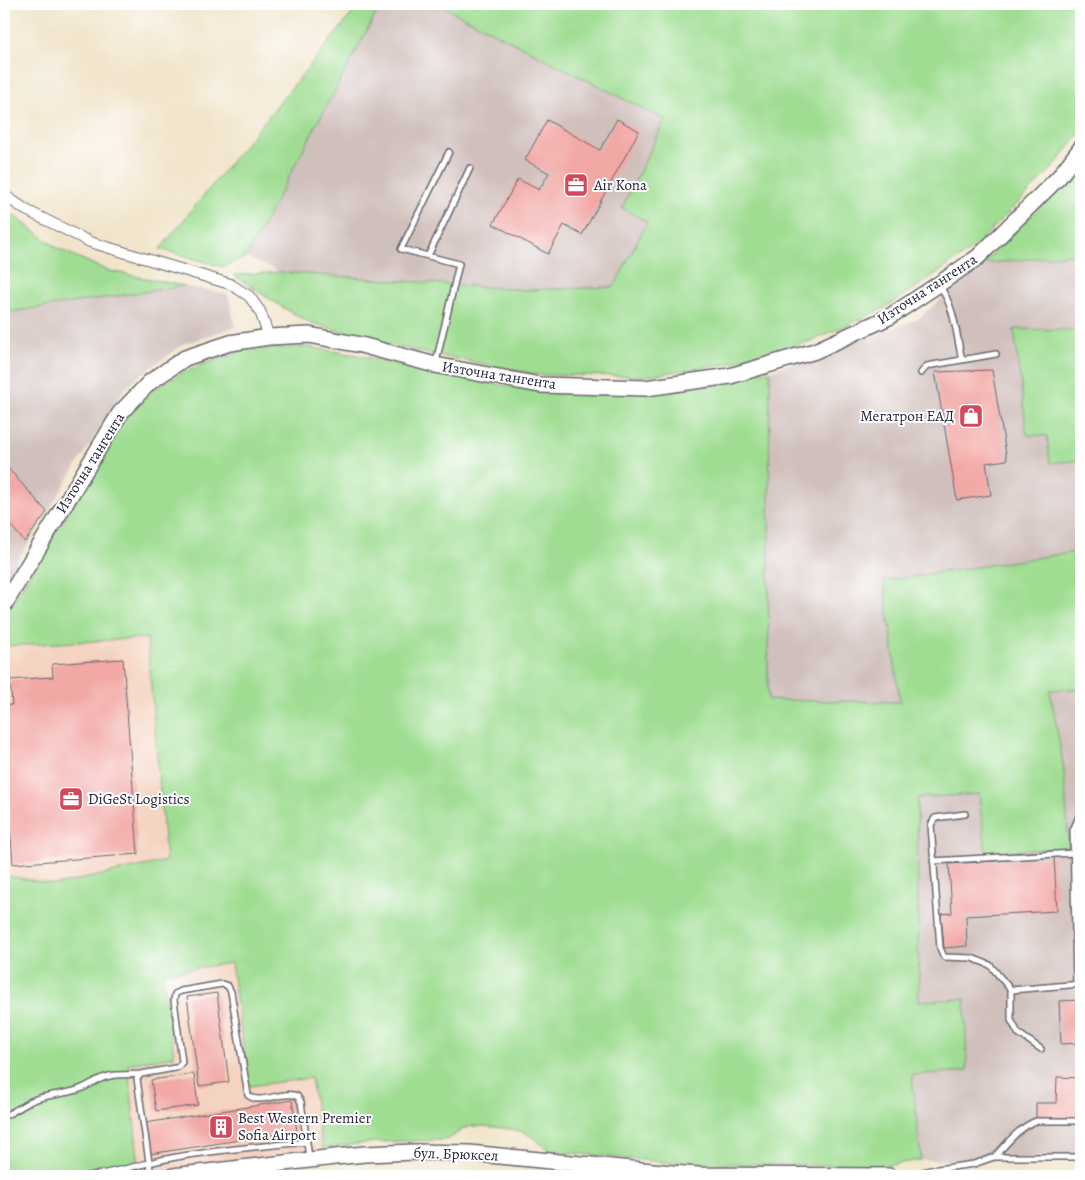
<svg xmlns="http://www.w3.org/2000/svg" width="1085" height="1180" viewBox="0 0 1085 1180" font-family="Alegreya,serif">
<rect width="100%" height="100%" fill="#fff"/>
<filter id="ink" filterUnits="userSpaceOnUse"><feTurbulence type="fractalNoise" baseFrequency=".02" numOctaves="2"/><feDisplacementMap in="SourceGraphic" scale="10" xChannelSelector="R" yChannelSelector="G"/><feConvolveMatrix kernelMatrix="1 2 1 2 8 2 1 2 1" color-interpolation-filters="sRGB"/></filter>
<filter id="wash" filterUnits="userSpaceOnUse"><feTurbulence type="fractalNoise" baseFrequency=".0096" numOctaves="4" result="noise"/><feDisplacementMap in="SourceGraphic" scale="20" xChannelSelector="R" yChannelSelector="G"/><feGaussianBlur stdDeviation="1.12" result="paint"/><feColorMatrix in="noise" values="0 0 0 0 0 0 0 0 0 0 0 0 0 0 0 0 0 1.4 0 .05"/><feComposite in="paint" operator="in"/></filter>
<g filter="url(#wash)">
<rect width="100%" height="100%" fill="#f1e4ca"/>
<path fill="#f4d3c0" d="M147 637 166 862 56 885 4 875V646Z
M231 963 249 1086 312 1078 322 1148 147 1176H140L128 1064 174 1056 163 972Z"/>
<path fill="#d0c0bc" d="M381 4H438L665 120 622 207 647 221 614 288 526 290 280 272 246 257Z
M1081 253V1159L921 1160 912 1075 967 1071 965 999 919 1001 917 798 768 700 770 371 918 319 982 264Z
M184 286 228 294 235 327 183 344 132 381 121 394 4 582V313Z"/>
<path fill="#9fdd92" stroke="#608066" d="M360 4H381L246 257 223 267 160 249Z
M438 4H1081V132L1051 170 971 250 885 308 811 341 728 364 645 376 541 375 415 351 371 340 309 322 287 310 233 275 280 272 526 290 614 287 647 222 622 208 665 120Z
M1081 161V253L982 264 1065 183Z
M4 208 57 248 106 270 184 286 4 313Z
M1014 329 1081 330V460L1050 463 1047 436 1027 435Z
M307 347 357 355 434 373 540 392 770 371 768 700 900 702 884 581 1081 551V689L1050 690 1064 770 1069 848 986 852 979 794 917 798 919 1001 965 999 967 1071 912 1075 921 1160 882 1166 673 1163 551 1151C542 1146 535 1138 526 1133 518 1129 476 1124 468 1127 459 1129 454 1138 445 1140L377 1142 322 1148 311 1078 249 1086 231 963 163 973 174 1056 128 1064 140 1176H4V875L56 885 166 861 147 638 4 646V616L126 418 155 389 189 369 245 350Z"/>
<g id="blocks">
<path fill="#f2a9a6" d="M617 119 639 131 582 235 564 225 548 254 493 224 518 179 539 190 549 173 525 160 547 120 600 150Z
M992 370 1007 460 986 463 991 495 957 500 935 372Z
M8 468 47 512 25 542 4 518V472Z
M123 659 138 854 13 864 4 744V705H12L10 680 53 677 52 664Z
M1054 857 1057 911 966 916 967 946 944 948 941 914 952 913 949 864Z
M217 993 229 1082 199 1086 187 997Z
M1081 1000V1043L1061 1044 1059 1001Z
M194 1074 198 1105 156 1111 151 1080Z
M1057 1077 1081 1078V1118H1036V1103H1056Z
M292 1100 297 1131 150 1154 145 1123Z"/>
</g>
</g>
<g filter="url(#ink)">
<use href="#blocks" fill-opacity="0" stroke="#6a666d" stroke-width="1"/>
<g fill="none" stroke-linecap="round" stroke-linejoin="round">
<defs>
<path id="lane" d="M428 256 470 168
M939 285C955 307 956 334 962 360
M436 362 459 264 401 249 449 152
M921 373 927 366 996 354
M965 814 935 818 931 825 940 948 944 957 972 958 990 965 1011 990V1020L1018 1033 1041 1049
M933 861 1074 853
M1076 984 1073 830 1079 817 1081 816
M1011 990 1081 984
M4 1116C14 1112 22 1106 31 1101 46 1094 62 1095 77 1090 85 1088 91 1083 98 1080 111 1073 127 1075 141 1074
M994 1157C1006 1145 1019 1127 1036 1121H1081
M88 1176C120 1172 150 1161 182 1156 223 1149 265 1146 307 1142
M151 1176 137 1079 141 1074 175 1068 178 1067 182 1062 174 1000 175 994 181 991 222 984 228 986 231 992 248 1095C259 1106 283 1090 297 1096L301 1102 309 1157
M910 1176 930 1170 974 1164 994 1157H1081"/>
<path id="street" d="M4 195 26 210 90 242 230 284 249 296 260 311 269 337"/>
<path id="secondary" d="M4 605 120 413 150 382 185 358 230 343 269 337 309 335 361 345 435 365 540 385 646 388 730 376 815 351 889 317 939 284 978 257 1059 177 1081 148
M173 1176 335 1157 365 1154 415 1152 469 1153 672 1173 698 1175 889 1176"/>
</defs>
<use href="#lane" stroke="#6a666d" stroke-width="8"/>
<use href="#street" stroke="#6a666d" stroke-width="12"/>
<use href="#secondary" stroke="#6a666d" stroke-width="18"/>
<use href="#lane" stroke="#fff" stroke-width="5"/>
<use href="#street" stroke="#fff" stroke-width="10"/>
<use href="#secondary" stroke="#fff" stroke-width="15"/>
</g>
</g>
<defs>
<symbol id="office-square" viewBox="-11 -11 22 22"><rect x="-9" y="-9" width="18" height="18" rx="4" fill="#d1495b" stroke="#fff"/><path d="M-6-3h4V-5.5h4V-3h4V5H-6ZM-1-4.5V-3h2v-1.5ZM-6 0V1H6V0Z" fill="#fff"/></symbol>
<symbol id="shop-square" viewBox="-11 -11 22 22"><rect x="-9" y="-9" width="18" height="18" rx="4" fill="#d1495b" stroke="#fff"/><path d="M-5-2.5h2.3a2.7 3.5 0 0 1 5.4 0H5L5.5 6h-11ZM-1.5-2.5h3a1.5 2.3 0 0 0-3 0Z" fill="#fff"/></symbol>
<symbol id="building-square" viewBox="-11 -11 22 22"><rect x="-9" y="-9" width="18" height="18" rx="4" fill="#d1495b" stroke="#fff"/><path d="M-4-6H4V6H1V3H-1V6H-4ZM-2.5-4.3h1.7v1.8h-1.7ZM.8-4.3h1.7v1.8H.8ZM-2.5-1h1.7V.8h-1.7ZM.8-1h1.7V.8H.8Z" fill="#fff"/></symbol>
</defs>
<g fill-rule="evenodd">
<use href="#office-square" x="562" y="171" width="28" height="28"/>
<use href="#shop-square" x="957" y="402" width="28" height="28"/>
<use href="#office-square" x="57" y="785" width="28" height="28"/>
<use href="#building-square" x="207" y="1113" width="28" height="28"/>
</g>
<g text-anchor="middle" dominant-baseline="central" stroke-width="4" stroke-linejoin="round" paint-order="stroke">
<g font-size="15" fill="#22223b" stroke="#fff" text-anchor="start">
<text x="594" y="185">Air Kona</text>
<text x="954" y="416" text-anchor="end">Мегатрон ЕАД</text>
<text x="88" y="799">DiGeSt Logistics</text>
<text x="238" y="1118">Best Western Premier<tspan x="238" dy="17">Sofia Airport</tspan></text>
</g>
<g font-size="15" fill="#22223b" stroke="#fff">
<text transform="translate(927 289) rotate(-33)">Източна тангента</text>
<text transform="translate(499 375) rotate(9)">Източна тангента</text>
<text transform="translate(90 463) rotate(-58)">Източна тангента</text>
<text transform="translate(456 1154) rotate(2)">бул. Брюксел</text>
</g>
</g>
<rect width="1085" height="1180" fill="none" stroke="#fff" stroke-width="20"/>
</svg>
